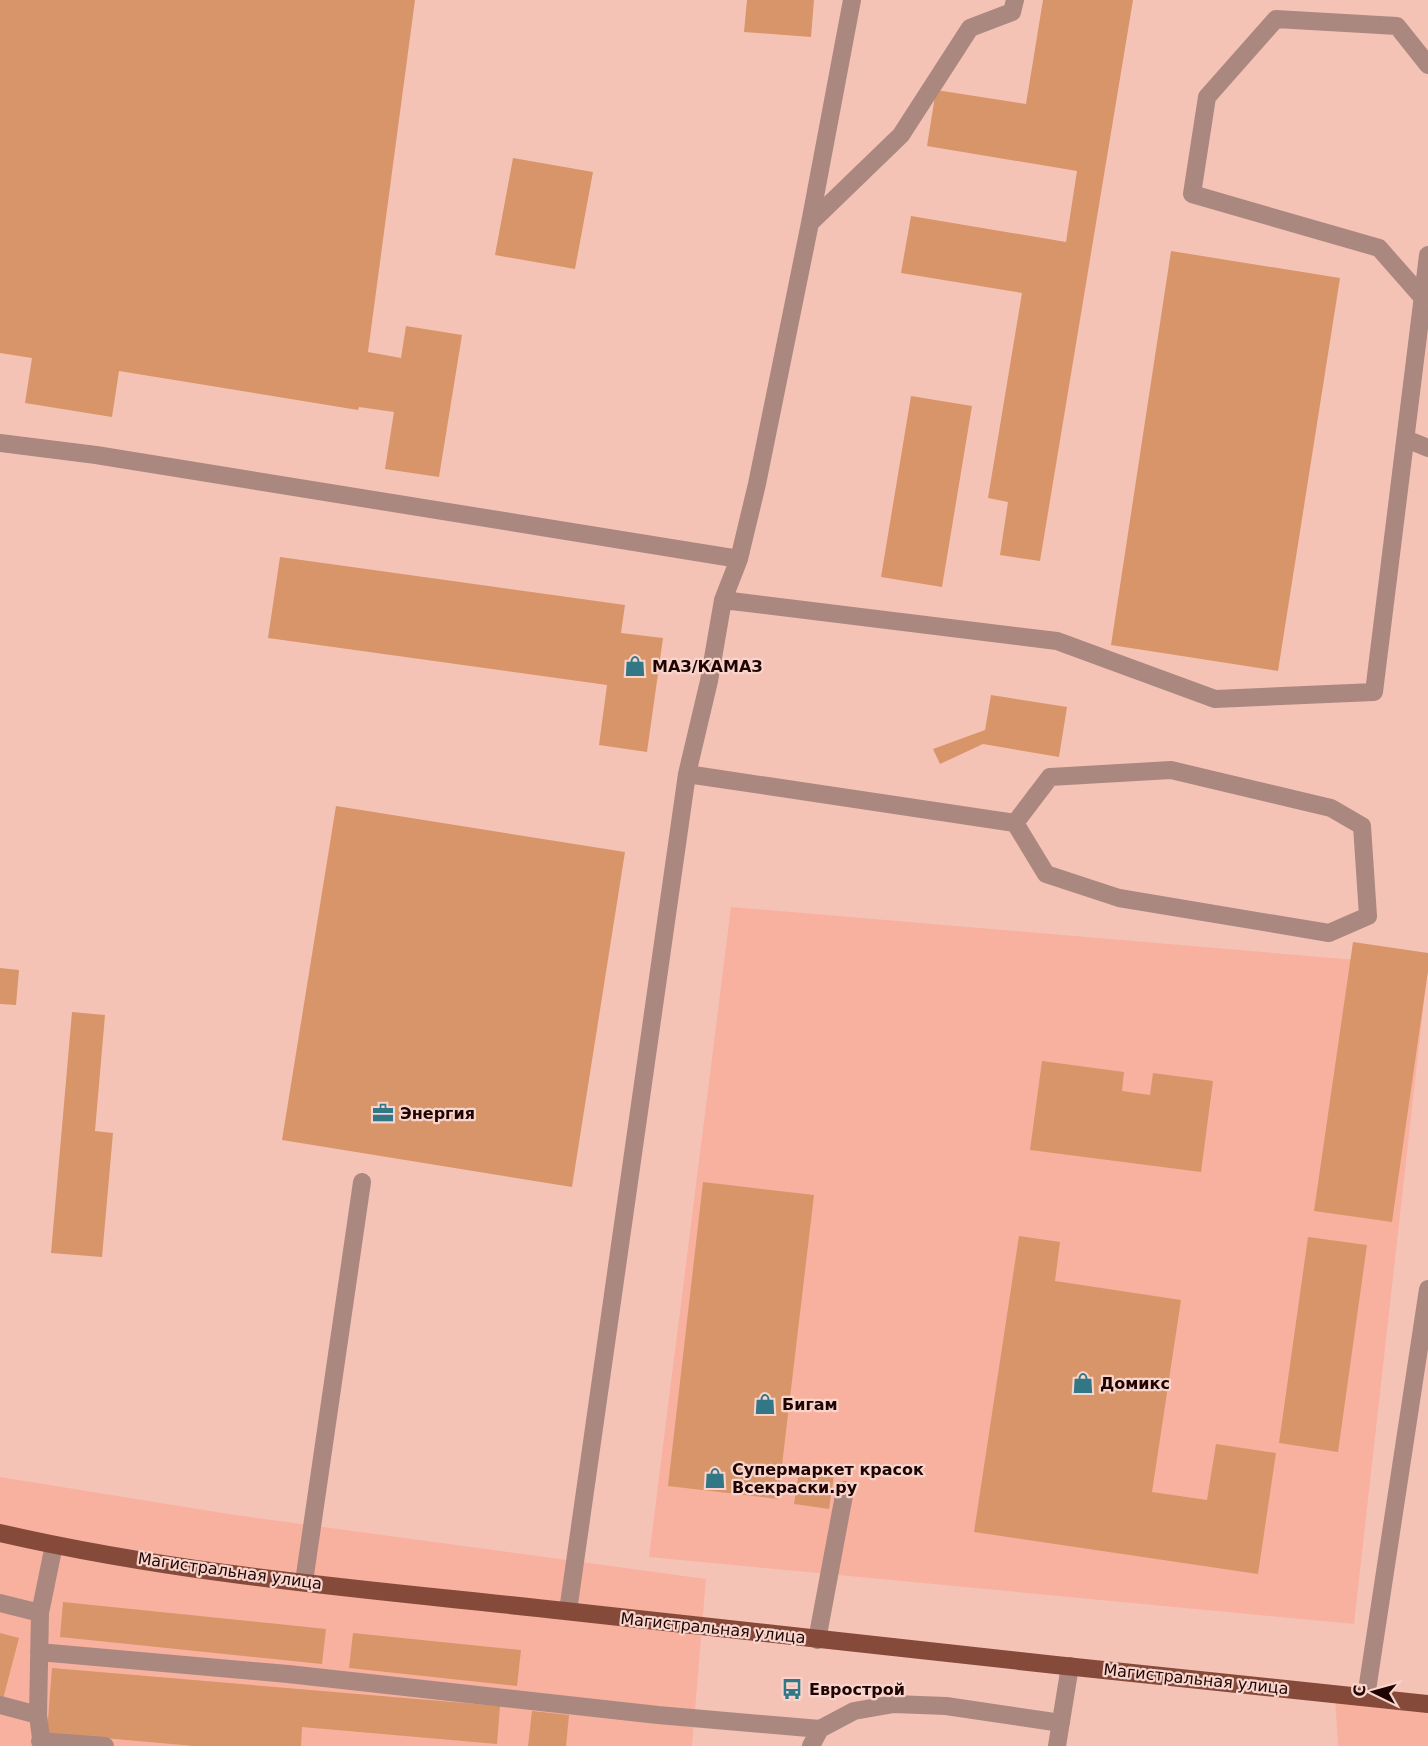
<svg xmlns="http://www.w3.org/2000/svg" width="1428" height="1746" viewBox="0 0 1428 1746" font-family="'DejaVu Sans',sans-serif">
<rect width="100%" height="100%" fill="#f5c3b6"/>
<path fill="#f8b19f" d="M731 907 1428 966 1354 1624 649 1557Z
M0 1477 235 1515 706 1579 692 1746H0Z
M1335 1696 1428 1710V1746H1338Z"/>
<path fill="#d89569" d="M0 0H415L368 352 401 358 406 326 462 335 439 477 385 469 394 412 359 407 358 410 119 371 112 417 25 403 32 358 0 353Z
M747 0H814L811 37 744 32Z
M1043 0H1133L1040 561 1000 555 1008 502 988 498 1022 293 901 273 911 216 1066 242 1077 171 927 146 936 90 1026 104Z
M513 158 593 172 575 269 495 255Z
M1171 251 1340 278 1278 671 1111 645Z
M911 396 972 406 942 587 881 577Z
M280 557 625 605 621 633 663 638 647 752 599 745 607 685 268 638Z
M991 695 1067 707 1059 757 983 744 940 764 933 749 985 730Z
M336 806 625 852 572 1187 282 1140Z
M1353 942 1428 953V971L1392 1222 1314 1211Z
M0 968 19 970 16 1005 0 1004Z
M72 1012 105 1015 95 1131 113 1133 102 1257 51 1253Z
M1042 1061 1124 1072 1122 1091 1150 1095 1153 1073 1213 1081 1201 1172 1030 1150Z
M703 1182 814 1195 778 1499 668 1486Z
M1019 1236 1060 1242 1055 1281 1181 1300 1152 1492 1207 1500 1216 1444 1276 1453 1258 1574 974 1532Z
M1308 1237 1367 1245 1338 1452 1279 1443Z
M799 1471 834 1475 829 1509 794 1504Z
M63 1602 326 1629 322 1664 60 1637Z
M0 1633 19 1638 3 1699 0 1698Z
M353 1633 521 1650 517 1686 349 1668Z
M52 1668 500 1706 497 1744 302 1727 301 1746H194L47 1733Z
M532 1711 569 1715 566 1746H528Z"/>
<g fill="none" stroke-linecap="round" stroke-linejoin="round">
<path stroke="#ab887f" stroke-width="18" d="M810 223 901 135 970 28 1012 12 1015 0
M1423 298 1379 248 1192 194 1207 97 1276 19 1397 26 1428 65
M1406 439 1428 448
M0 443 96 455 739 559
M723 600 1057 641 1215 699 1374 692 1428 255
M687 774 1015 823 1046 874 1119 898 1329 933 1368 916 1362 826 1331 808 1171 770 1050 777 1015 823
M304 1582 362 1182
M0 1603 40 1613
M568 1611 687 774 709 681 723 600 739 559 757 484 810 223 852 0
M817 1640 845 1490
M39 1652 288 1674 658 1715 820 1729
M1366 1697 1428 1289
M0 1705 38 1715
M40 1741 105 1746
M42 1746 38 1715 40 1613 54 1545
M811 1746 820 1729 854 1711 894 1704 946 1706 1061 1723
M1057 1746 1070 1666"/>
<path stroke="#864a3b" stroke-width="18" d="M0 1533C186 1576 376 1590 565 1611 853 1644 1140 1674 1428 1704"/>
</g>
<defs>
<symbol id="shop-bare" viewBox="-9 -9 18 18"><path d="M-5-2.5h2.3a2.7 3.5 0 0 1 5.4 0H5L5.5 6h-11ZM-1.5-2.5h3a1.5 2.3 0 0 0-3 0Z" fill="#327786" stroke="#f7d4cc" stroke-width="2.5" paint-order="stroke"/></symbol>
<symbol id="office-bare" viewBox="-9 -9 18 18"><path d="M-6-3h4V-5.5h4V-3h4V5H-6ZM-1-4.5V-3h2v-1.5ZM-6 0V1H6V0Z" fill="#327786" stroke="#f7d4cc" stroke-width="2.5" paint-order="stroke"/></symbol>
<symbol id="bus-bare" viewBox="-9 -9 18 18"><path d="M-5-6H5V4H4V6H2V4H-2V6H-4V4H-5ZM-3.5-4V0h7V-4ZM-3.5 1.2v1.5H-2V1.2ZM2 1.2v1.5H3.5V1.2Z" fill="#327786" stroke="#f7d4cc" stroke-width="2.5" paint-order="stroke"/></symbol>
</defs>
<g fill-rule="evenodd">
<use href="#shop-bare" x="620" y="651" width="30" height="30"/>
<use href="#office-bare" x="368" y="1098" width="30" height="30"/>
<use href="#shop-bare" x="1068" y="1368" width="30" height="30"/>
<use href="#shop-bare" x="750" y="1389" width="30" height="30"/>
<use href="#shop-bare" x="700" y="1463" width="30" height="30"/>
<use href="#bus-bare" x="777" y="1674" width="30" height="30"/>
</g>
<g text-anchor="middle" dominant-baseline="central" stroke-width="4.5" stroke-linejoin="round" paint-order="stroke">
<g font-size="16" font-weight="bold" fill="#1f0401" stroke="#f7d4cc" text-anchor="start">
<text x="652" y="666">МАЗ/КАМАЗ</text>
<text x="400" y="1113">Энергия</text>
<text x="1100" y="1383">Домикс</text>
<text x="782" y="1404">Бигам</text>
<text x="732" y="1469">Супермаркет красок<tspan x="732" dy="18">Всекраски.ру</tspan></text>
<text x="809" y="1689">Еврострой</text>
</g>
<g font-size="16" fill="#1f0401" stroke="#f7d4cc">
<text transform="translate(230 1571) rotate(8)">Магистральная улица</text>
<text transform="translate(713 1628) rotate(6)">Магистральная улица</text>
<text transform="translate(1196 1679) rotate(6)">Магистральная улица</text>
</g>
</g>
<g transform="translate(1374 1692) rotate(275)" stroke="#f7d4cc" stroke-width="4.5" paint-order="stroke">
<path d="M0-4.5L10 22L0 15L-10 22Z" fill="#1f0401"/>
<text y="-9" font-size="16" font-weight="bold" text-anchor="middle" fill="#1f0401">С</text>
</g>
</svg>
